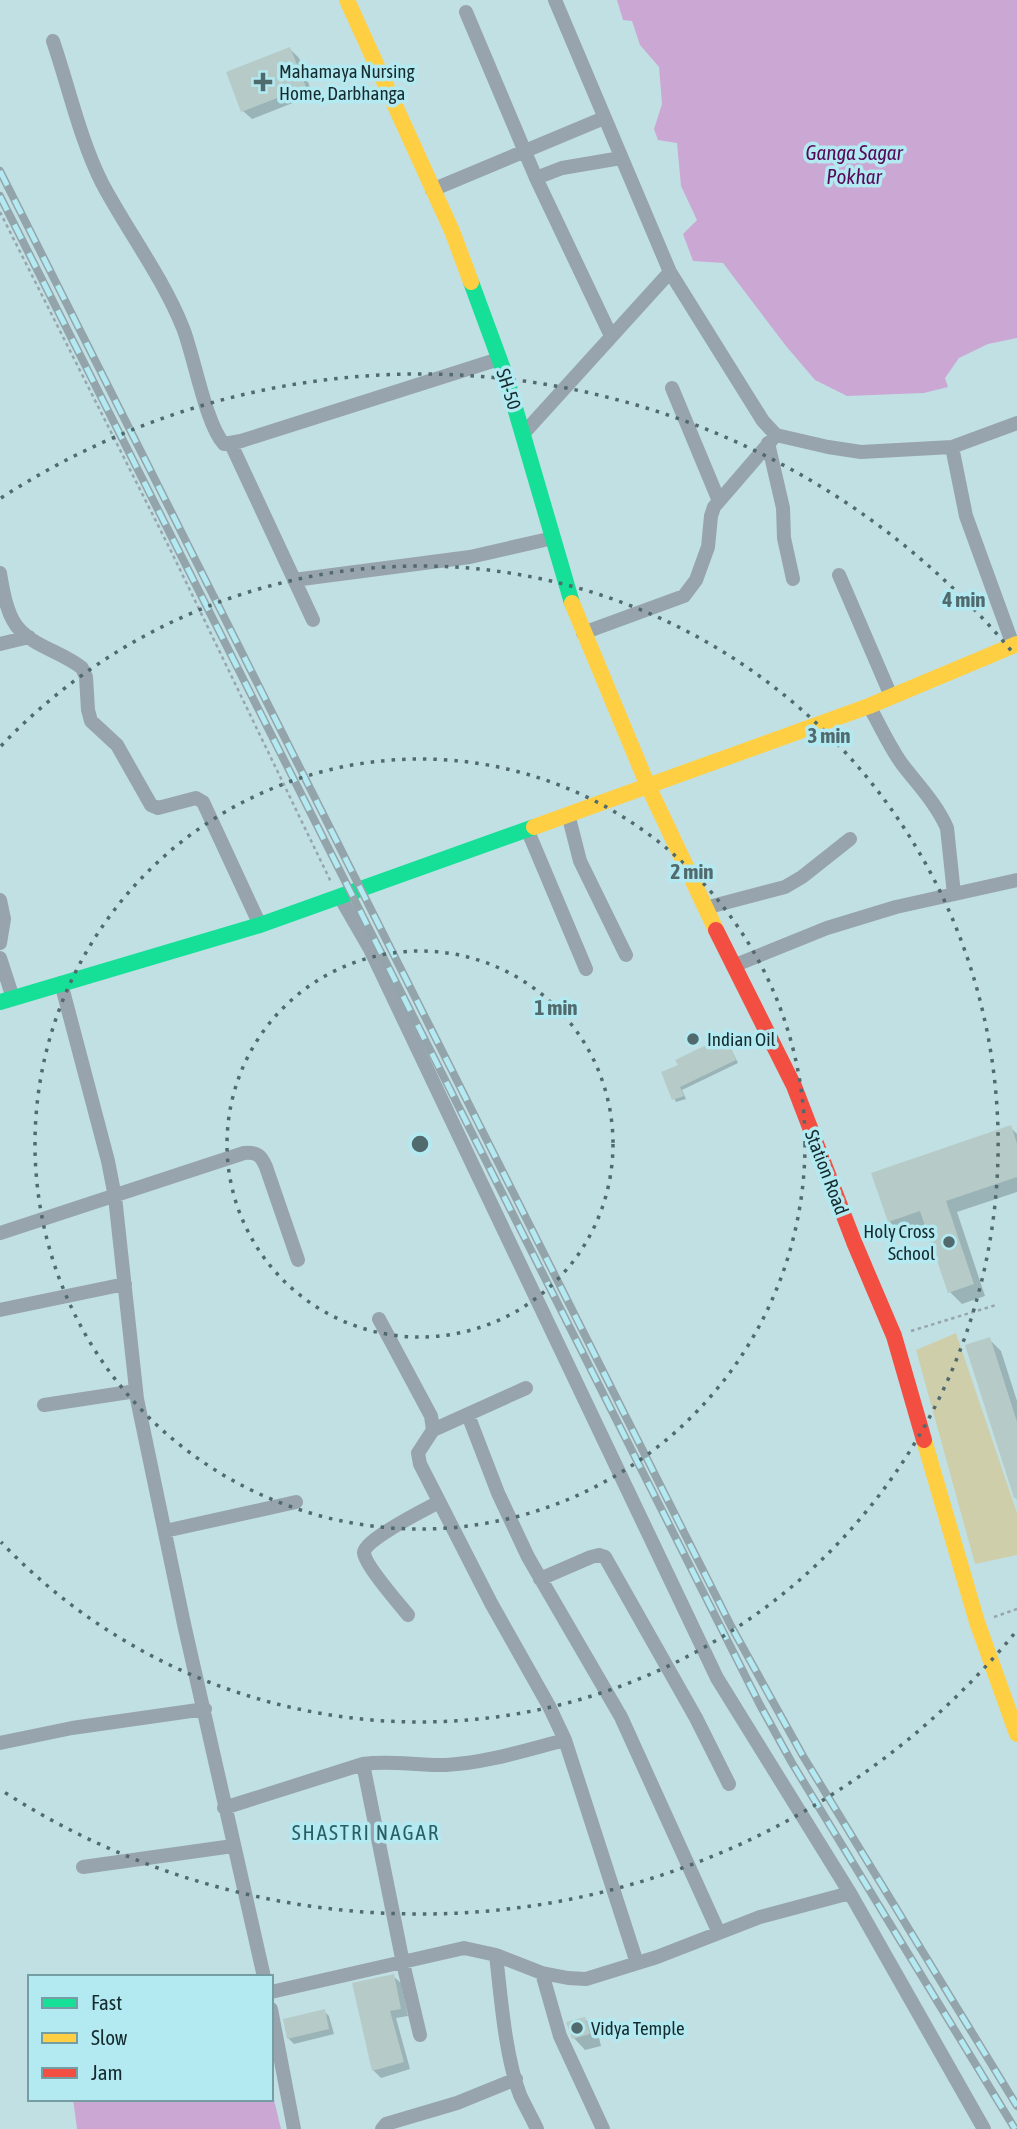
<svg xmlns="http://www.w3.org/2000/svg" width="1017" height="2129" viewBox="0 0 1017 2129" font-family="'Asap Condensed',sans-serif">
<rect width="100%" height="100%" fill="#c1e0e4"/>
<path fill="#cfceab" d="M956 1333 1017 1513V1555L975 1564 916 1350Z"/>
<path fill="#cba8d4" d="M617 0H1017V338L988 344 959 358 945 378 948 387 924 393 847 396 815 380 786 346 723 263 693 261 683 234 697 220 681 186 677 143 658 140 654 129 662 104 659 67 640 45 632 21 623 20Z
M271 2087 281 2129H77L73 2099H271Z"/>
<path fill="#0003" d="M290 49 299 58 313 95 252 119 243 111Z
M727 1041 738 1063 682 1090 686 1099 676 1102 663 1073Z
M1010 1127 1017 1134V1192L957 1212 985 1296 962 1304 950 1292 927 1224 901 1233 889 1221Z
M989 1339 1001 1351 1017 1401V1500L967 1346Z
M393 1976 401 1983 408 2016 396 2018 410 2069 381 2078 373 2070Z
M324 2011 329 2016 334 2034 294 2044 288 2038Z
M585 2019 597 2030 601 2046 585 2050 574 2038Z"/>
<path fill="#b6cbc7" d="M290 47 306 87 241 112 226 72Z
M725 1036 736 1060 680 1087 684 1096 672 1100 661 1072 678 1065 675 1060Z
M1011 1125 1017 1144V1177L946 1201 974 1284 948 1293 920 1211 888 1222 871 1173Z
M990 1337 1017 1422V1498H1014L965 1345Z
M394 1974 401 2009 390 2011 404 2062 372 2071 352 1983Z
M325 2009 329 2029 287 2039 283 2019Z
M585 2017 590 2034 572 2039 566 2022Z"/>
<g fill="none" stroke-linecap="round" stroke-linejoin="round">
<path stroke="#97a5ad" stroke-width="2.5" stroke-dasharray="3.5 3.5" stroke-linecap="butt" d="M0 212 170 549 331 882
M911 1331 996 1305
M994 1617 1017 1609"/>
<path stroke="#97a4ad" stroke-width="14" d="M555 0 670 272 763 421 776 435 828 447 861 452 952 447 1017 423
M466 12 536 178 611 336
M53 41C69 88 80 139 102 183 128 232 162 276 183 328 194 356 206 425 224 444L241 441 499 359
M536 178 562 168 621 158
M432 190 604 118
M672 388 719 501
M523 434 670 272
M768 443 783 508 784 538 793 579
M231 444 313 620
M952 447 966 516 1013 645
M0 573C3 591 7 617 20 630 36 647 64 653 82 668L86 677 88 710 91 721 117 745 151 805 158 808 196 798 203 802 260 925
M839 575 891 696
M294 580 470 557 553 538
M583 633 684 596 696 580 708 547 711 516 714 507 776 435
M0 644 29 637
M869 706C880 725 889 746 902 764 918 785 936 803 947 828L954 894
M568 814 580 861 626 955
M527 829 586 969
M340 897 370 949 717 1678 850 1893 984 2129
M0 900 4 919 0 943
M705 908 785 887 802 877 850 839
M0 958 13 998
M733 966 827 928 896 907 1017 880
M61 983 108 1161 115 1197 137 1399 184 1624 264 1977
M0 1233 244 1153C257 1152 261 1155 266 1167L298 1260
M0 1310 125 1284
M379 1319 431 1416 433 1430 418 1453 420 1464 491 1603 549 1706 565 1740 637 1963
M44 1405 136 1391
M468 1415 498 1493 528 1557 621 1717 719 1933
M433 1430 526 1388
M165 1531 296 1502
M540 1579 591 1557 599 1555 605 1557 696 1718 729 1784
M408 1615C399 1604 365 1565 364 1553 362 1541 426 1509 439 1502
M0 1743 72 1728 205 1709
M363 1764 403 1963 420 2035
M224 1808 363 1764C391 1760 418 1766 446 1765 486 1763 526 1750 565 1740
M83 1867 233 1846
M496 1955C501 1998 505 2055 520 2095 525 2106 532 2118 537 2129
M542 1973 560 2036 603 2129
M271 1992 464 1948 496 1955 542 1973 568 1978 586 1979 657 1957 760 1917 850 1893
M271 2009 294 2129
M382 2129 386 2124 457 2103 516 2079"/>
<path stroke="#16e098" stroke-width="16" d="M471 282 506 377 572 603
M0 1002 260 925 534 827"/>
<path stroke="#ffcf43" stroke-width="16" d="M347 0 452 231 471 282
M572 603 648 786 716 930
M534 827 869 706 1017 644
M924 1440 977 1622 1017 1734"/>
<path stroke="#f24e42" stroke-width="16" d="M716 930 794 1086 854 1242 894 1336 924 1440"/>
<defs>
<path id="rail" d="M0 171 731 1626 803 1756 1017 2106
M0 196 760 1705 792 1763 1015 2129"/>
</defs>
<use href="#rail" stroke="#94a4ab" stroke-width="8"/>
<use href="#rail" stroke="#b3eaf2" stroke-width="5" stroke-dasharray="16" stroke-linecap="butt"/>
</g>
<g fill="none" stroke="#516a6e" stroke-width="3.5" stroke-dasharray="3.5 7">
<circle cx="420" cy="1144" r="193"/>
<circle cx="420" cy="1144" r="385"/>
<path d="M1 746A578 578 0 1 1 1 1542"/>
<path d="M1014 1634A770 770 0 0 1 1 1790M1 498A770 770 0 0 1 1014 654"/>
</g>
<g fill="#516a6e" stroke="#b3eaf2" stroke-width="2.5">
<path d="M259.5 71.5h7v7h7v7h-7v7h-7v-7h-7v-7h7z"/>
<circle cx="693" cy="1039" r="7"/>
<circle cx="949" cy="1242" r="7"/>
<circle cx="577" cy="2028" r="7"/>
</g>
<g text-anchor="middle" dominant-baseline="central" stroke-width="7" stroke-linejoin="round" paint-order="stroke">
<g font-size="19" fill="#152b2e" stroke="#b3eaf2" text-anchor="start">
<text x="279" y="71">Mahamaya Nursing<tspan x="279" dy="22">Home, Darbhanga</tspan></text>
<text x="707" y="1039">Indian Oil</text>
<text x="935" y="1231" text-anchor="end">Holy Cross<tspan x="935" dy="22">School</tspan></text>
<text x="591" y="2028">Vidya Temple</text>
</g>
<g font-size="19" fill="#152b2e" stroke="#b3eaf2">
<text transform="translate(509 389) rotate(72)">SH-50</text>
<text transform="translate(827 1172) rotate(69)">Station Road</text>
</g>
<g font-size="21" font-style="italic" fill="#570858" stroke="#b3eaf2">
<text x="854" y="152">Ganga Sagar<tspan x="854" dy="24">Pokhar</tspan></text>
</g>
<g font-size="21" letter-spacing="2" fill="#295e65" stroke="#b3eaf2">
<text x="366" y="1832">SHASTRI NAGAR</text>
</g>
</g>
<circle cx="420" cy="1144" r="10" fill="#516a6e" stroke="#b3eaf2" stroke-width="3.5"/>
<g font-size="21" text-anchor="middle" font-weight="bold" fill="#516a6e" stroke="#b3eaf2" stroke-width="7" stroke-linejoin="round" paint-order="stroke">
<text x="964" y="607">4 min</text>
<text x="829" y="743">3 min</text>
<text x="692" y="879">2 min</text>
<text x="556" y="1015">1 min</text>
</g>
<rect x="28" y="1975" width="245" height="126" fill="#b3eaf2" stroke="#749ea4" stroke-width="2"/>
<rect x="42" y="1998" width="35" height="10" fill="#16e098" stroke="#749ea4" stroke-width="2"/>
<text x="91" y="2010" font-size="21" fill="#152b2e">Fast</text>
<rect x="42" y="2033" width="35" height="10" fill="#ffcf43" stroke="#749ea4" stroke-width="2"/>
<text x="91" y="2045" font-size="21" fill="#152b2e">Slow</text>
<rect x="42" y="2068" width="35" height="10" fill="#f24e42" stroke="#749ea4" stroke-width="2"/>
<text x="91" y="2080" font-size="21" fill="#152b2e">Jam</text>
</svg>
